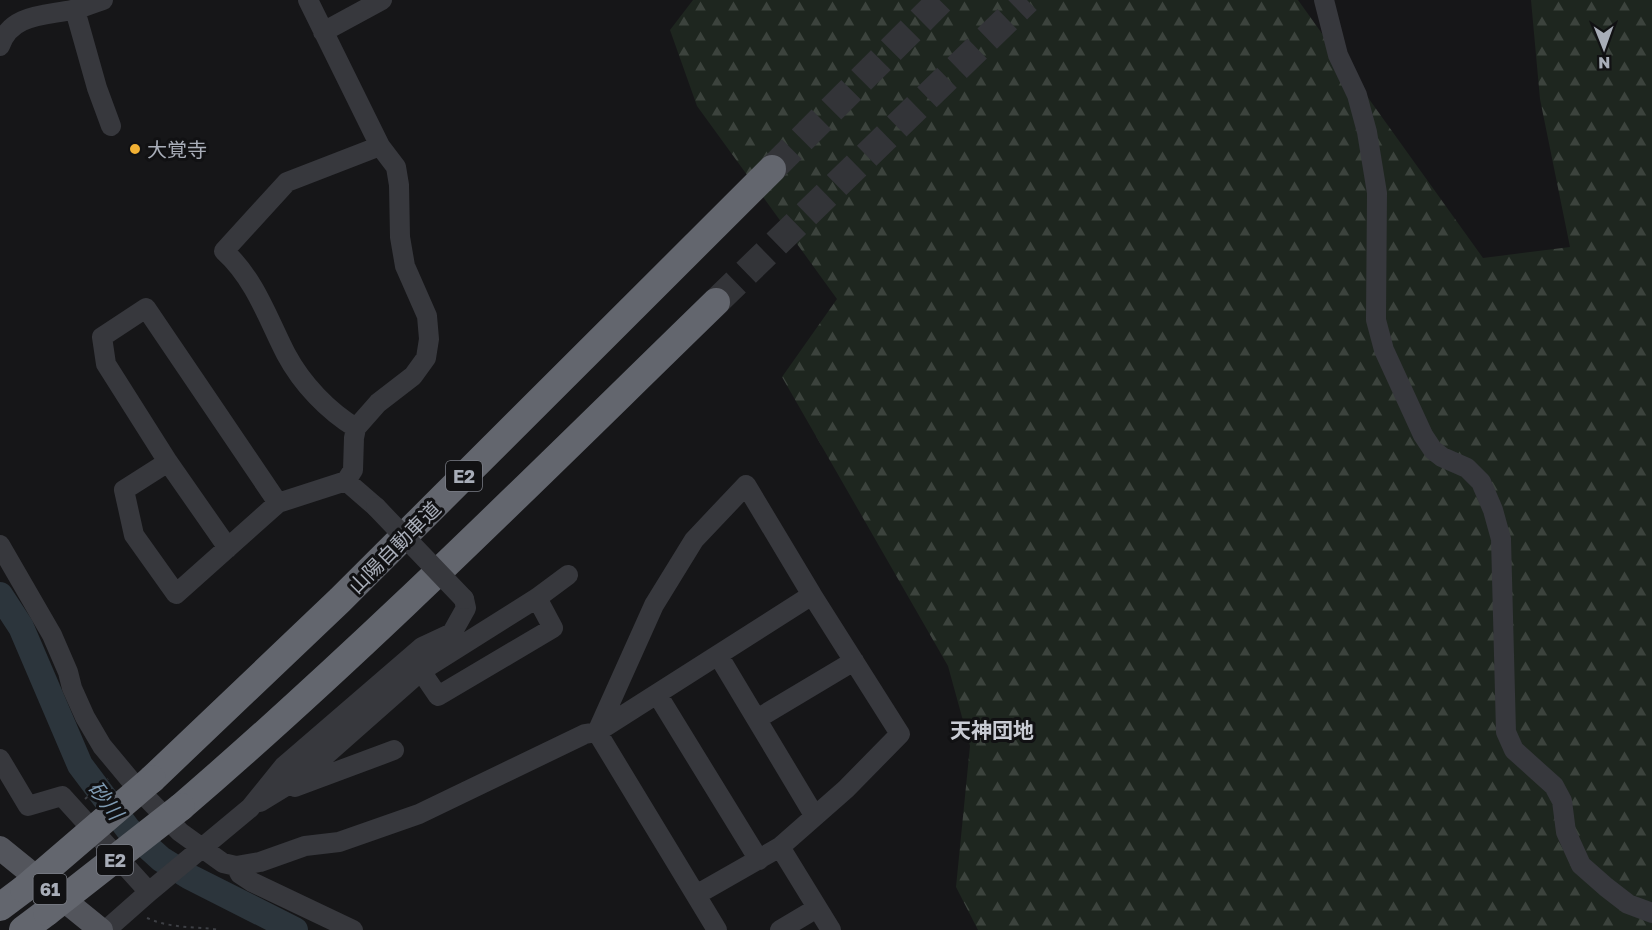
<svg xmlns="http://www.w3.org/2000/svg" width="1652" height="930" viewBox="0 0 1652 930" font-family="'Golos Text','Noto Sans JP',sans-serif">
<defs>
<pattern id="forest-firs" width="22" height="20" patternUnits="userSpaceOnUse" patternTransform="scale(1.5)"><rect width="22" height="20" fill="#1e261f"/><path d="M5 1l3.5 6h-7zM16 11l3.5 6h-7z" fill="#3c433d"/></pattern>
</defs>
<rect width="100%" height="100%" fill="#161618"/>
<path fill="url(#forest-firs)" d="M693 0H1298L1483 258 1570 247 1540 99 1531 0H1652V930H978L956 887 970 746 948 666 782 377 837 299 697 106 670 30Z"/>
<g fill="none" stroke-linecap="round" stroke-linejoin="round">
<path stroke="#2c353c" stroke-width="26" d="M0 595 21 627 80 765 128 829 161 859 190 877 295 930"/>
<path stroke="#333438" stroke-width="28" stroke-dasharray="28 14" stroke-linecap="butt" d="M772 169 941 0
M716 302 1027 0"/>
<path stroke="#3d3f44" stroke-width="2" stroke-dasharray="3 4.5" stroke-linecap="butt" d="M85 799 108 779
M147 918C172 929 194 926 220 930"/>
<path stroke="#37383d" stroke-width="20" d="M1324 0 1338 55 1357 95 1367 132 1377 193 1376 320 1384 350 1423 435 1433 450 1442 457 1467 468 1481 482 1493 510 1501 539 1506 732 1514 750 1554 786 1562 801 1566 832 1581 865 1606 887 1628 904 1652 913
M75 10 97 88 111 126
M323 32 382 0
M0 46C11 12 49 16 76 9 85 7 94 3 103 0
M356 428C328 411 302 384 286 354 268 319 255 279 224 251L287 182 380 146
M168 462 124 490 134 535 176 594 278 503 346 481 353 470 354 438 356 428 378 403 413 376 426 358 429 339 427 316 405 266 400 237 399 185 396 167 380 146 308 0
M346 481 376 507
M0 545 52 635 68 672 72 688 85 717 102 746 137 788 180 832 223 863 236 866 260 862 305 846 339 842 419 814 585 734 597 732 812 595
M228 548 168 462 106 364 102 337 146 308 278 503
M718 655 814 815
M421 671 438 696 553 628 537 598
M657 694 759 860
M757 719 854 661
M0 759 28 806 62 796 149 892 106 930
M295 787 394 750
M260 802 301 777 421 671 537 598 568 575
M780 847 831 930
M236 866 240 874 252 882 353 930
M149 892 250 808 284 766 422 647 452 633 466 608 464 599
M696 895 780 847 846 789 900 734 812 595 746 485 694 540 654 605 597 732 717 930
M780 930 817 908"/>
<path stroke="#53555c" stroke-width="24" d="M0 848 101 930"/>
<path stroke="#63666e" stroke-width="28" d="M152 779 340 600 772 169
M181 807C367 647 540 473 716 302
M0 907 24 889
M23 930 47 912"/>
<path stroke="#37383d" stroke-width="20" d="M376 507 464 599"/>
<path stroke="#63666e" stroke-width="28" d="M24 889 152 779
M47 912 181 807"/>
</g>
<circle fill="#f2b134" stroke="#111113" stroke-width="2" cx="135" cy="149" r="6"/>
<g text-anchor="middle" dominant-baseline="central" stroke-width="6" stroke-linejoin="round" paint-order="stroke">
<g fill="#111113" stroke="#7b7e86" stroke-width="1.5">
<rect x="446" y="461" width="36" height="30" rx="4.5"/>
<rect x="97" y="845" width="36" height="30" rx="4.5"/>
<rect x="33.5" y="874" width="33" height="30" rx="4.5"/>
</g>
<g font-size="18" font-weight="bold" fill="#a8adb8">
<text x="464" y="476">E2</text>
<text x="115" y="860">E2</text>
<text x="50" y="889">61</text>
</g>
<g font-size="20" fill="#a8adb8" stroke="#111113" text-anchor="start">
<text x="147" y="149">大覚寺</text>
</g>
<g font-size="20" fill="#a8adb8" stroke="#111113">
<text transform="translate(394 547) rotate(-45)">山陽自動車道</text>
</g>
<g font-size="21" font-weight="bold" fill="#c9ccd4" stroke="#111113">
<text x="992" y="730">天神団地</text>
</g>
<g font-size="21" font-style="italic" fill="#7f9bb3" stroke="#111113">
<text transform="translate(106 800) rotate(53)">砂川</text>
</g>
</g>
<g transform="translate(1604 48) rotate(179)" stroke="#111113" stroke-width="4.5" paint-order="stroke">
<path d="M0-4.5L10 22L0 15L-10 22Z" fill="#a8adb8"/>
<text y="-9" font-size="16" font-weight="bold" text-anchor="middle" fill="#a8adb8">N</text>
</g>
</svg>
